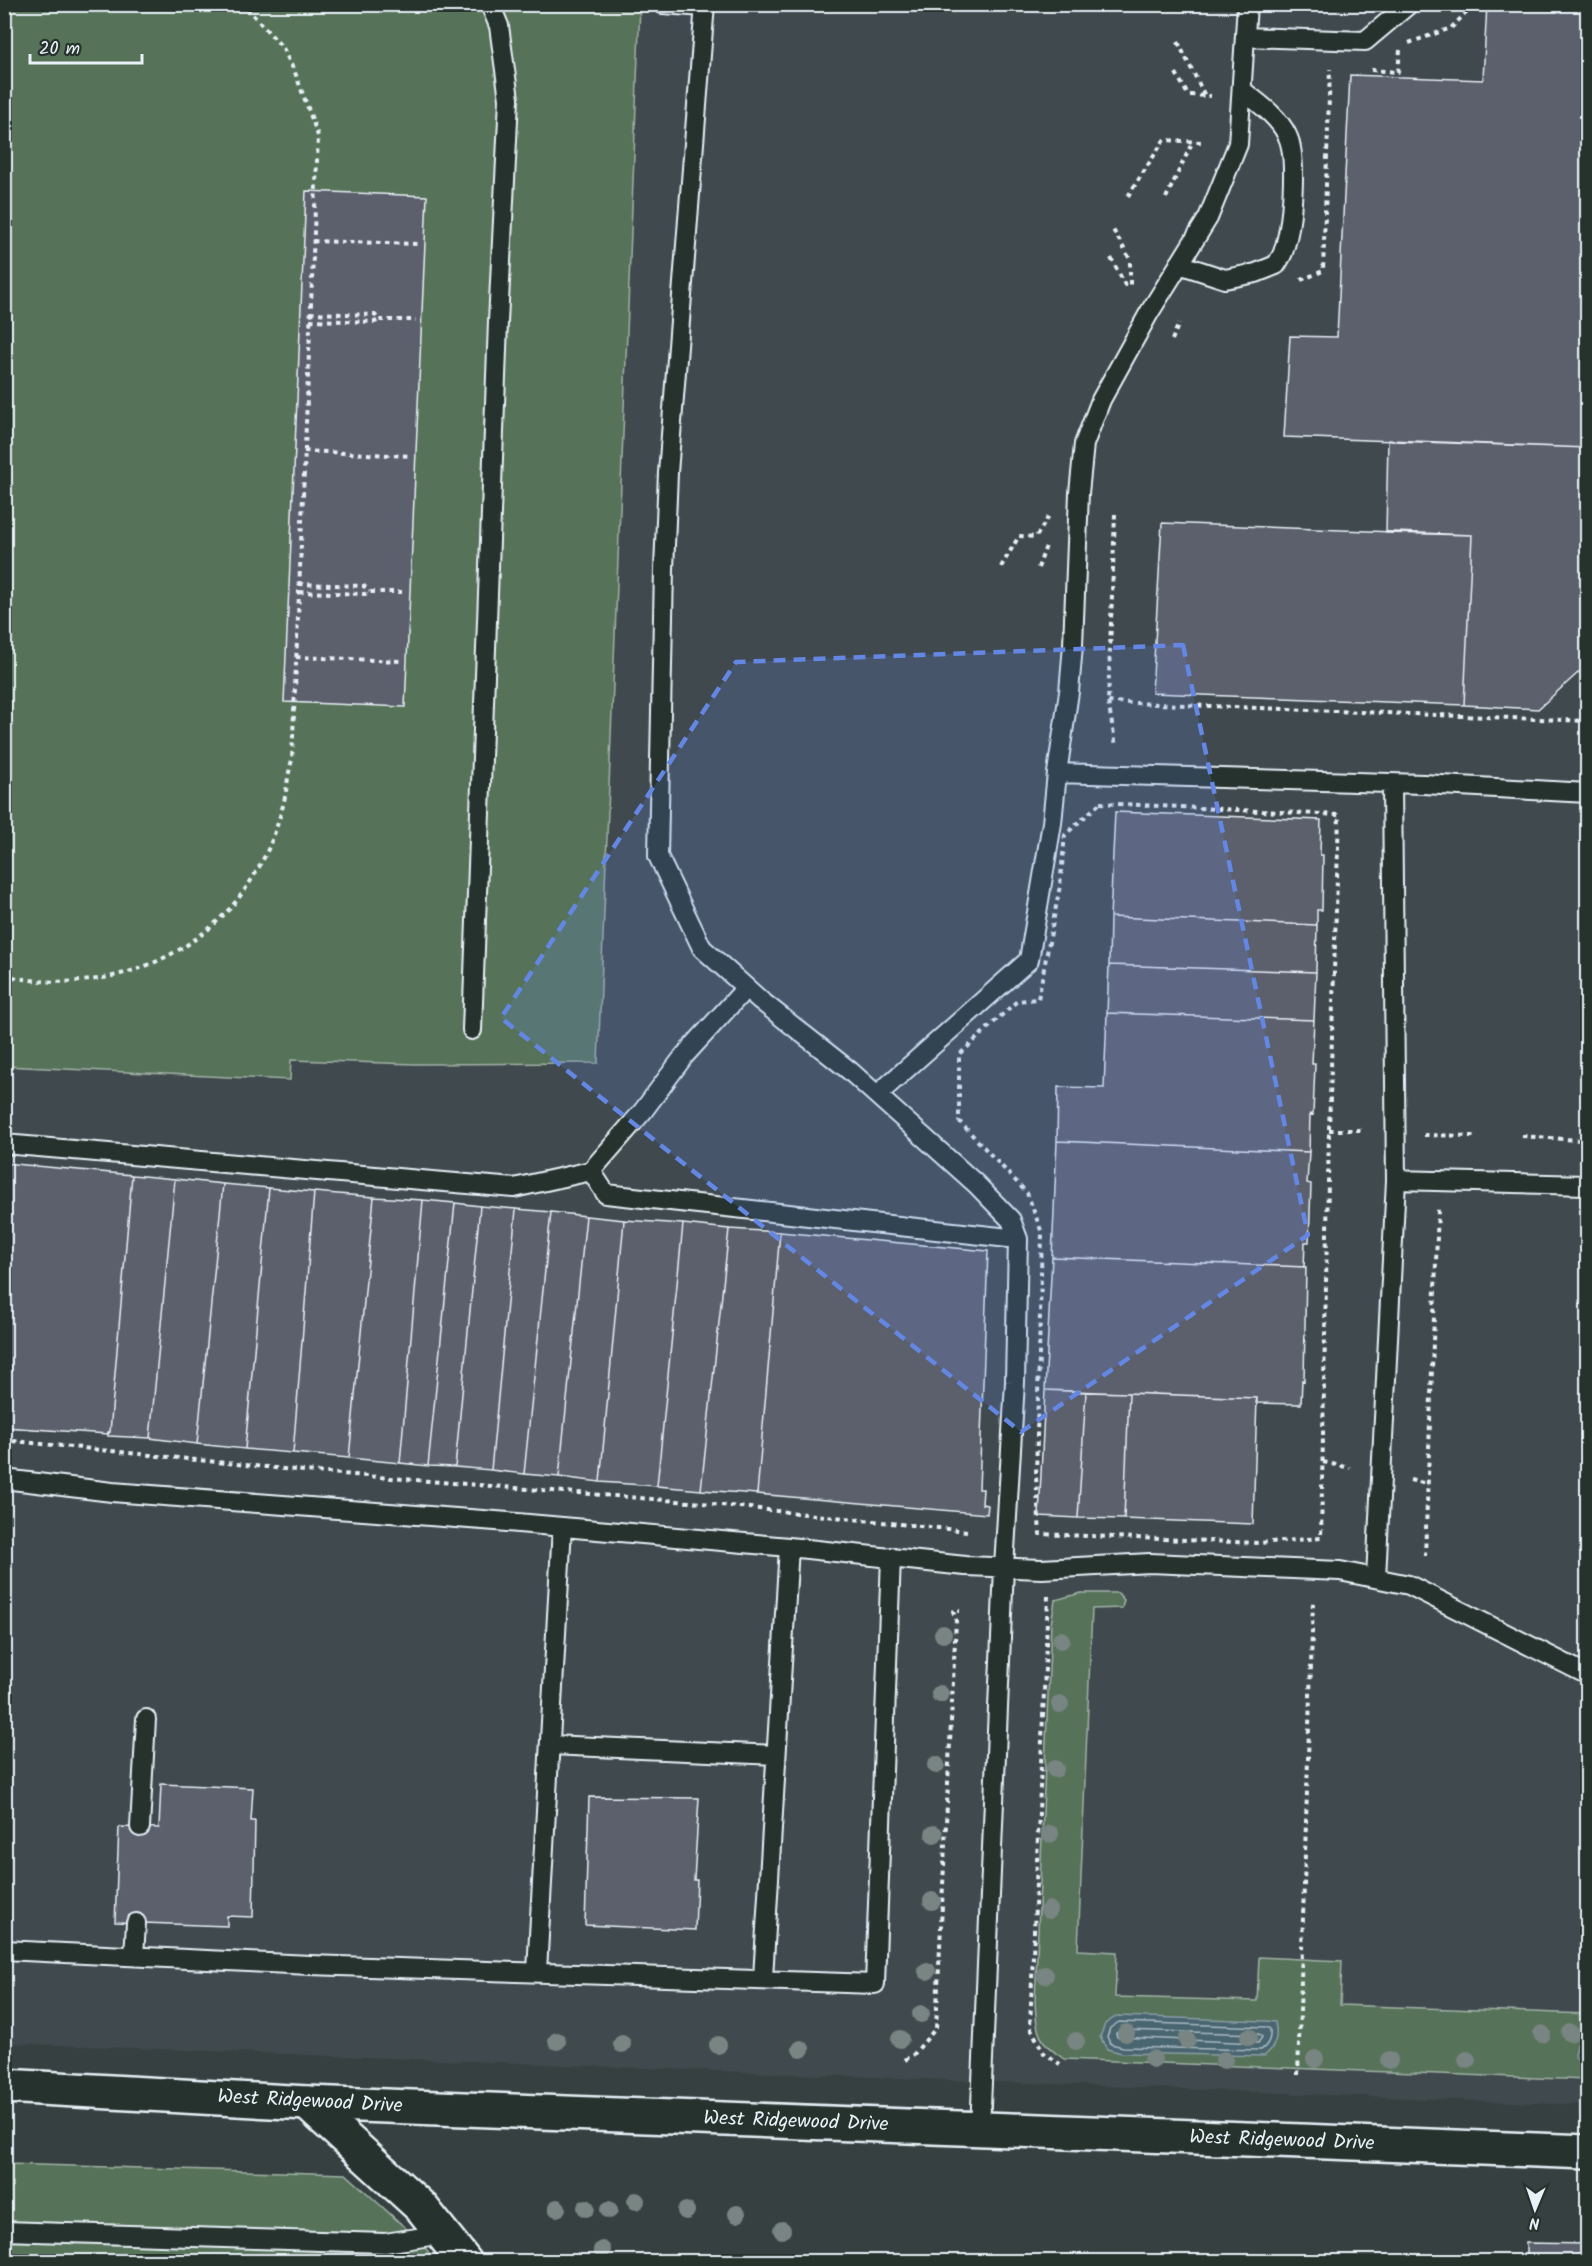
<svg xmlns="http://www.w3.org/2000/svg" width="1592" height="2266" viewBox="0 0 1592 2266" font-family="Kalam,sans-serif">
<rect width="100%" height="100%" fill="#364040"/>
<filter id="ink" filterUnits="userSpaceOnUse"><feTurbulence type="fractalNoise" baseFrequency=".0167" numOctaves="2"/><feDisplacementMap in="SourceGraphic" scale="12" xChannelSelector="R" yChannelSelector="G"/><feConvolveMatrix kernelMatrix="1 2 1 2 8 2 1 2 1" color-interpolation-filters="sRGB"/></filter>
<g filter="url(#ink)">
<path fill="#41494d" d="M640 5H1587V2105L5 2043 4 1066 290 1080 291 1060 415 1064 598 1062Z"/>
<path fill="#577258" stroke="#a0b2a8" stroke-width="1.5" d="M4 5H640L598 1063 415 1064 291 1060 290 1080 5 1066Z
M1081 1593H1118L1124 1600 1122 1608 1092 1609 1078 1950 1117 1952 1115 1997 1257 2001 1259 1957 1342 1961 1340 2005 1587 2014V2080L1064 2059C1037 2041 1037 2033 1035 2002L1051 1624 1055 1600Z
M5 2164 346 2174 421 2242 435 2261 5 2262Z"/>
<path fill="#4a6570" stroke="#899da6" stroke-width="1.5" d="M1117 2016 1266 2021 1275 2022C1278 2037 1276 2047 1264 2056L1122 2053 1107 2049 1100 2037 1105 2024Z
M1587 2037H1588L1587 2066C1570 2061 1571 2043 1587 2037Z"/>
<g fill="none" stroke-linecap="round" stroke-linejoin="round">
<path stroke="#a9b9c2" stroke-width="1.5" d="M1119 2022 1266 2027 1270 2029C1271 2038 1269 2045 1261 2050L1123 2047 1111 2044 1107 2037 1110 2028Z
M1122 2030 1259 2034 1262 2037 1258 2043 1117 2037 1116 2033Z"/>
</g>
<path fill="#5c5f6c" stroke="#e8f1f8" stroke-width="1.5" d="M1487 4H1588V448L1284 437 1290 336 1337 337 1350 75 1483 80Z
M306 191 427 196 405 707 284 702Z
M1388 440 1588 448V664L1538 709 1464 705 1472 535 1386 533Z
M1162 523 1472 535 1464 705 1152 693Z
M1115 812 1321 820 1320 855H1323L1322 910H1317V925L1110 917Z
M1110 917 1317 925 1316 972 1109 965Z
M1109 965 1316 972 1314 1020 1107 1013Z
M1107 1013 1314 1020 1312 1064H1315L1313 1115 1310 1114 1309 1152 1057 1141 1058 1087 1104 1088Z
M1057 1141 1309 1152 1307 1183 1311 1184 1309 1242H1305L1304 1267 1052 1257Z
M4 1163 132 1175 110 1432 108 1434 4 1427Z
M132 1175 175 1179 150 1438 108 1436V1432H110Z
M175 1179 223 1184 197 1444 150 1438Z
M223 1184 269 1188 245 1449 197 1444Z
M269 1188 314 1192 293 1453 245 1449Z
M314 1192 374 1197 349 1458 293 1453Z
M374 1197 423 1200 400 1463 349 1458Z
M423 1200 455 1203 428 1466 400 1463Z
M455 1203 480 1206 455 1467 428 1466Z
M480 1206 516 1209 491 1470 455 1467Z
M516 1209 551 1212 524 1474 491 1470Z
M551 1212 586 1216 559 1477 524 1474Z
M586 1216 624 1220 600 1482 559 1477Z
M624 1220 683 1224 657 1486 600 1482Z
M683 1224 729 1229 701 1490 657 1486Z
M729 1229 780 1232 757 1494 701 1490Z
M780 1232 988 1251 979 1489H983L982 1504 988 1505 987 1514 757 1494Z
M1052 1257 1306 1267 1304 1381 1302 1380 1301 1404 1256 1403 1257 1398 1045 1390Z
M1045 1390 1086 1392 1078 1518 1039 1516Z
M1086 1392 1129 1393 1124 1519 1078 1518Z
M1129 1393 1257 1398 1253 1524 1124 1519Z
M161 1784 253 1788 251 1821H255L253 1917 227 1916V1926L115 1922 119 1827 159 1828Z
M589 1797 699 1798 694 1880H697L695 1930 585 1925Z
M1526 2243 1588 2244V2262H1526Z
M977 2255 1092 2260V2262H977Z"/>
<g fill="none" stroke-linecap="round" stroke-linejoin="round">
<defs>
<path id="service" d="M663 4 704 7
M705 4 668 473 664 569 658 856 702 948 760 1000 850 1071 976 1184 1011 1220 1018 1239 1015 1382 1004 1567 980 2129
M1245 37 1365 41 1409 4
M1179 264 1225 279 1256 273 1276 265C1279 260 1283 255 1284 249 1292 226 1298 156 1287 135 1278 116 1258 103 1242 90
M1057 773 1423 784 1588 793
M1392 784 1396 1180
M472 1030 498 322 509 99 499 26 490 4
M877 1095 1029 960 1052 823 1057 773 1069 692 1073 645 1079 493 1084 444 1101 400 1149 313 1208 218 1238 144 1247 4
M4 1144 514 1188 591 1171 643 1111 684 1056 746 988
M591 1171 606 1194 1018 1239
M4 1479 112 1492 496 1521 789 1547 965 1566 1042 1569 1150 1563 1340 1571 1409 1585 1588 1675
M1376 1578 1396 1180 1588 1185
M550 1745 776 1755
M140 1827 146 1719
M4 1950 310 1965 875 1984 891 1557
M134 1956 136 1923
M537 1971 562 1527
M763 1978 789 1547
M4 2231 385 2243 443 2234"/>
<path id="minor" d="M307 2103 422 2208 465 2262"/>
<path id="secondary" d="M4 2086 307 2103 1588 2152"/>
</defs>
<use href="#service" stroke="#e8f1f8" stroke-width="22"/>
<use href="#minor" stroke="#e8f1f8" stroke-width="38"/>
<use href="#secondary" stroke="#e8f1f8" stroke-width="38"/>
<path stroke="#e8f1f8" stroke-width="4" stroke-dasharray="4.5 4.5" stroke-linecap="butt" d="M1178 42 1205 96
M1409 43 1451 28 1466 13V4
M1371 70 1398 72 1400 50
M1176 73 1188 95 1211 96
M1128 196 1164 140 1203 142
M1166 198 1193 141
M313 241 420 244
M1111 258 1125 285H1130V259L1112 228
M1301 280 1323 271 1330 69
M310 313 375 315 379 320H416
M310 320 375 322 379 320
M1172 340 1179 323
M304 451 411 456
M1115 514 1108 702 1116 746
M1001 567 1019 536 1036 537 1049 516
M1038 568 1047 543
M299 584 364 586 369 592
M299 592 365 594 369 592H404
M296 657 402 661
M1108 702 1588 721
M1100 803 1339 815 1329 1130 1321 1538 1258 1543 1040 1534 1036 1477 1042 1233 1027 1193 959 1121V1055L1017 1001 1038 999 1060 886 1065 835Z
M4 975C100 999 207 959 256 872 268 853 276 831 282 809 287 793 287 776 292 760L318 136 296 75 283 48 243 4
M1329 1130H1364
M1424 1135 1474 1136
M1522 1136 1578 1140
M4 1440 304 1471 702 1503 967 1531
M1323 1462 1350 1468
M1410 1480 1428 1484
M1425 1556 1438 1209
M1048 1596 1030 2027 1044 2053 1060 2064
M905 2060 914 2054 936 2028 956 1620 953 1611H960
M1298 2075 1313 1601"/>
<use href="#service" stroke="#26332d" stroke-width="18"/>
<use href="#minor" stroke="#26332d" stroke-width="33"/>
<use href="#secondary" stroke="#26332d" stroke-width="33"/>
</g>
<g fill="#788582">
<circle cx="943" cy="1634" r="9"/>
<circle cx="1061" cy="1640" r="9"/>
<circle cx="940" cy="1694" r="9"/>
<circle cx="1060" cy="1704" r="9"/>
<circle cx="936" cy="1765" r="9"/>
<circle cx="1055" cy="1769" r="9"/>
<circle cx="934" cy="1834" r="9"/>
<circle cx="1050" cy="1834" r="9"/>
<circle cx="932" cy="1901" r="9"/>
<circle cx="1049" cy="1910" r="9"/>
<circle cx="927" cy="1971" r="9"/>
<circle cx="1045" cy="1975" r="9"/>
<circle cx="921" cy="2014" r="9"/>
<circle cx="1126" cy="2033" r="9"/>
<circle cx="1570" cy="2033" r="9"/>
<circle cx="1542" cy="2034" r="9"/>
<circle cx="1249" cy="2037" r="9"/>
<circle cx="900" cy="2039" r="9"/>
<circle cx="1187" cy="2040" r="9"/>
<circle cx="557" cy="2041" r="9"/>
<circle cx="1076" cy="2041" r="9"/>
<circle cx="622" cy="2044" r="9"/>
<circle cx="718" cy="2045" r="9"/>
<circle cx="801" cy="2049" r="9"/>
<circle cx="1153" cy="2059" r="9"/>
<circle cx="1315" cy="2059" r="9"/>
<circle cx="1224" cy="2060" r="9"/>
<circle cx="1389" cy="2060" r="9"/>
<circle cx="1467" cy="2060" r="9"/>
<circle cx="636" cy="2201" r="9"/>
<circle cx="557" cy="2208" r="9"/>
<circle cx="586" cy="2208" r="9"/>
<circle cx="609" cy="2210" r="9"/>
<circle cx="686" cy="2211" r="9"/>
<circle cx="737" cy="2214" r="9"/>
<circle cx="782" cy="2230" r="9"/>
<circle cx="602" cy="2250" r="9"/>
</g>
</g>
<path fill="#6487e3" fill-opacity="0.2" stroke="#6487e3" stroke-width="4.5" stroke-dasharray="12 8" stroke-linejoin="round" d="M1183 645 1308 1235 1021 1432 501 1018 736 662Z"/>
<g text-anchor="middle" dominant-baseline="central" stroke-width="6" stroke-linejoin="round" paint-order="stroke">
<g font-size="20" fill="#e8f1f8" stroke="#26332d">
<text transform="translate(310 2102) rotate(3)">West Ridgewood Drive</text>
<text transform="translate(796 2122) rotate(2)">West Ridgewood Drive</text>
<text transform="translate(1282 2141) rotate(2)">West Ridgewood Drive</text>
</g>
</g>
<rect width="1592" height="2266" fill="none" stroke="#26332d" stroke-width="24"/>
<rect x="12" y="12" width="1568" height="2242" fill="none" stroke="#e8f1f8" stroke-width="2" filter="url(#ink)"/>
<g transform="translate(1535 2209) rotate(182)" stroke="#26332d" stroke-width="4.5" paint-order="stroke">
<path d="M0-4.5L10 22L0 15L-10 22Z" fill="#e8f1f8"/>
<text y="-9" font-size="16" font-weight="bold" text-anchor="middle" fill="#e8f1f8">N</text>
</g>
<path d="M30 54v9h112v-9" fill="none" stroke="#e8f1f8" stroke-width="3"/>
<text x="39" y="54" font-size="18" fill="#e8f1f8" stroke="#26332d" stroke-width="4.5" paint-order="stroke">20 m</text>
</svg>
